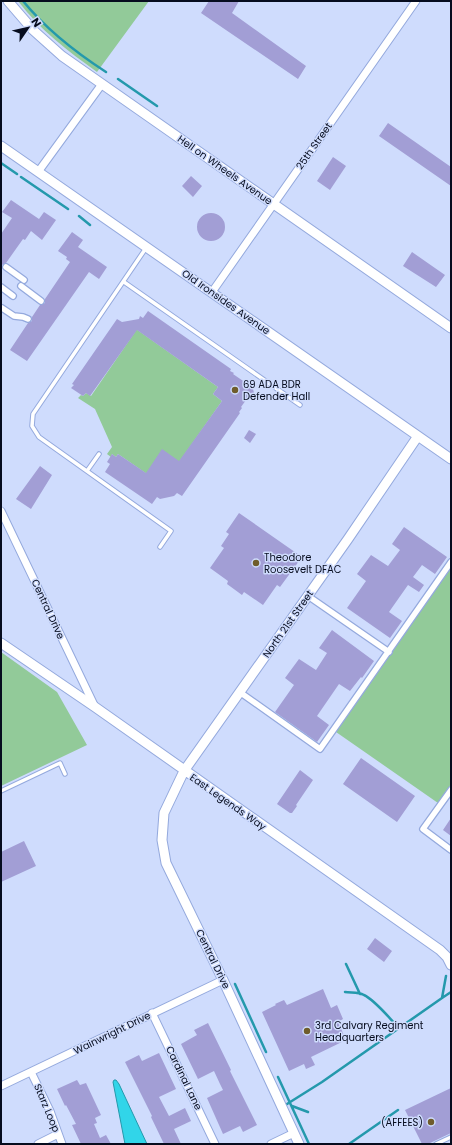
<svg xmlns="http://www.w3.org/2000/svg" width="452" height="1145" viewBox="0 0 452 1145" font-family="Poppins,sans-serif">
<rect width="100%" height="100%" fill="#cfdcfd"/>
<path fill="#92ca99" d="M18 1H149L97 72C68 51 40 30 18 1Z
M136 329 218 387 213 394 222 401 163 485 118 454 116 457 112 454 111 457 107 454 112 447 95 409 78 398 81 395 83 396 86 393 91 396 135 332Z
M451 567V784L438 803 336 732Z
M1 652 57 692 87 745 1 786Z"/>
<path fill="#31d5e9" stroke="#2499ac" d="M114 1080H116L119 1084 147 1144H125L113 1082Z"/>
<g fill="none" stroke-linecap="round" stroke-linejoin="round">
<path stroke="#2499ac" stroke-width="2.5" d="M23 1C46 29 75 52 106 72
M118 79 157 106
M1 163 17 174
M21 177 68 209
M79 216 90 225
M346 964 360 994
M235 984 266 1052
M345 992C352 993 358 992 364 995 375 1000 390 1019 399 1028
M442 998 446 976
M278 1077 309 1144
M287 1104 322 1082 442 998 451 992
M292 1106 308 1112
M349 1144 398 1110"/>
</g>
<path fill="#a29ed5" d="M209 1H239L232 13 306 66 298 79 201 13Z
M388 123 451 167V186L379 136Z
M333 157 346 166 330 190 317 181Z
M191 176 202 186 193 197 182 186Z
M11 200 39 219 44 212 56 220 42 240 31 231 25 240 23 239 6 263 2 265 1 270V234L12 218 2 212Z
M197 227a14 14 0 1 1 28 0a14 14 0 1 1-28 0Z
M72 232 83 240 78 247 107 267 99 279 89 272 27 361 10 350 28 323 32 321V317L40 305 45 303V299L70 262 66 259 67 257 58 251Z
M412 252 445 275 436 287 403 266Z
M148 311 231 369 230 371 234 373 233 374 249 385H252L254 393H251L241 407 242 408 239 412 240 413 182 496 177 493 174 496 160 499 157 497 152 504 105 472 110 464 107 462 112 454 116 457 118 454 146 473 162 449 179 461 222 401 213 394 218 387 137 330 90 396 86 393 83 396 71 388 74 385 72 384 117 319 122 322 139 319 140 316 143 318Z
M249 430 256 434 250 443 244 438Z
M40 466 52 475 31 509 16 499Z
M239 513 302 557 280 587 277 585 263 605 244 592 242 595 227 584 228 581 210 568 224 548 221 546 229 534 226 532Z
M404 527 447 557 435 574 422 565 413 577 424 585 419 592 408 585 389 612 402 621 390 638 347 608 366 581 357 574 371 555 388 566 400 550 392 544Z
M332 630 374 661 362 678 361 677 350 691 339 684 317 716 329 725 317 742 275 712 294 685 285 678 299 659 316 670 327 653 319 648Z
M361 758 415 796 397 822 343 784Z
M300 770 313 780 296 805 297 806 292 813H290L277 804Z
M451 818V836L443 830Z
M24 841 36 866 1 882V852Z
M375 938 392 951 384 962 367 949Z
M323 989 331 1008 337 1005 343 1019 338 1022 346 1040 311 1057 315 1065 306 1069 304 1064 289 1071 262 1012 276 1005 275 1004 284 1000 287 1005Z
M208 1023 231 1070 230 1071 257 1125 243 1132 240 1126 223 1134 207 1098 223 1090 220 1084 214 1071 198 1079 181 1044 197 1035 194 1030Z
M159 1053 176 1089 159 1097 169 1116 185 1108 191 1121 174 1129 181 1144H164L151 1117 152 1116 125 1062 139 1055 142 1061Z
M77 1080 80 1085 86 1083 101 1115 95 1118 97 1123 94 1124 100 1138 106 1135 111 1144H81L72 1125 76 1124 66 1105 65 1106 57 1089Z
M451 1088V1133L428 1144H422L405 1110Z"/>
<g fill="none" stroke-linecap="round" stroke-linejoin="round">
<defs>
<path id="service" d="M146 248 33 414 32 426 39 437 171 531 160 547
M124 282 300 405
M87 471 99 454
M1 791 60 763 65 774
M436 1144 451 1137"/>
<path id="pedestrian" d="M6 267 24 280
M21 286 41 301
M1 287 13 296
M2 308 14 316 23 317 28 319
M308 596 389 652
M241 693 320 749 451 562
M451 790 423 829 451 850"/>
<path id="minor" d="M38 172 102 84
M212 292 416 1
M1 511 94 705
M152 1013 215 1144
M31 1072 50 1111 62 1144
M1 1086 223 980
M38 1144 58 1134
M271 1144 294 1133"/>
<path id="tertiary" d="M8 1 33 30 62 56 451 328
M1 146 451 459
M1 643 95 707 440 950 447 957 451 965
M299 1144 223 980 166 863 162 840 164 813 184 771 348 539 418 436"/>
</defs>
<use href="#service" stroke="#94a9dd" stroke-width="5.5"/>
<use href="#pedestrian" stroke="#94a9dd" stroke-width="8"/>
<use href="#minor" stroke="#94a9dd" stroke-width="9"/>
<use href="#tertiary" stroke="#94a9dd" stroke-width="11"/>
<use href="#service" stroke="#fff" stroke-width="3.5"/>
<use href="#pedestrian" stroke="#fff" stroke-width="5.5"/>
<use href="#minor" stroke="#fff" stroke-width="7"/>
<use href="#tertiary" stroke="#fff" stroke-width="9"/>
</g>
<g fill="#6f5c2b" stroke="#cfdcfd" stroke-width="1.5">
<circle cx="235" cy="390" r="4"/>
<circle cx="256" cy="563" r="4"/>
<circle cx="307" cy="1031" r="4"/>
<circle cx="431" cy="1122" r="4"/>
</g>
<g text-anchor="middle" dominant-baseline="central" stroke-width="3" stroke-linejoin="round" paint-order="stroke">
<g font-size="10" fill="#060c1e" stroke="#cfdcfd">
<text transform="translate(314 146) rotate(-55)">25th Street</text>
<text transform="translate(225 170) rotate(35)">Hell on Wheels Avenue</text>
<text transform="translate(226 302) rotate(35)">Old Ironsides Avenue</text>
<text transform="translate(48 609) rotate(65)">Central Drive</text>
<text transform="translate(288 624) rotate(-55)">North 21st Street</text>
<text transform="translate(228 802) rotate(35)">East Legends Way</text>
<text transform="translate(213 959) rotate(64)">Central Drive</text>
<text transform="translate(112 1033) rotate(-26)">Wainwright Drive</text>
<text transform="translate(184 1078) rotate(64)">Cardinal Lane</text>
<text transform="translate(47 1108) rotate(67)">Starz Loop</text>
</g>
<g font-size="10" fill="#060c1e" stroke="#cfdcfd" text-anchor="start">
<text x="243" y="384">69 ADA BDR<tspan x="243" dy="12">Defender Hall</tspan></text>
<text x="264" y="557">Theodore<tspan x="264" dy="12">Roosevelt DFAC</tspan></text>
<text x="315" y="1025">3rd Calvary Regiment<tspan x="315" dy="12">Headquarters</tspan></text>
<text x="423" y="1122" text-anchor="end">(AFFEES)</text>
</g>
</g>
<rect width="452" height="1145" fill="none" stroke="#060c1e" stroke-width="4"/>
<g transform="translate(28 28) rotate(56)" stroke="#cfdcfd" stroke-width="3" paint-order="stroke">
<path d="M0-3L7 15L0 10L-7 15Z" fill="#060c1e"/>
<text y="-6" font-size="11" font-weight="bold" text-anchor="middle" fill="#060c1e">N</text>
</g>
</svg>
